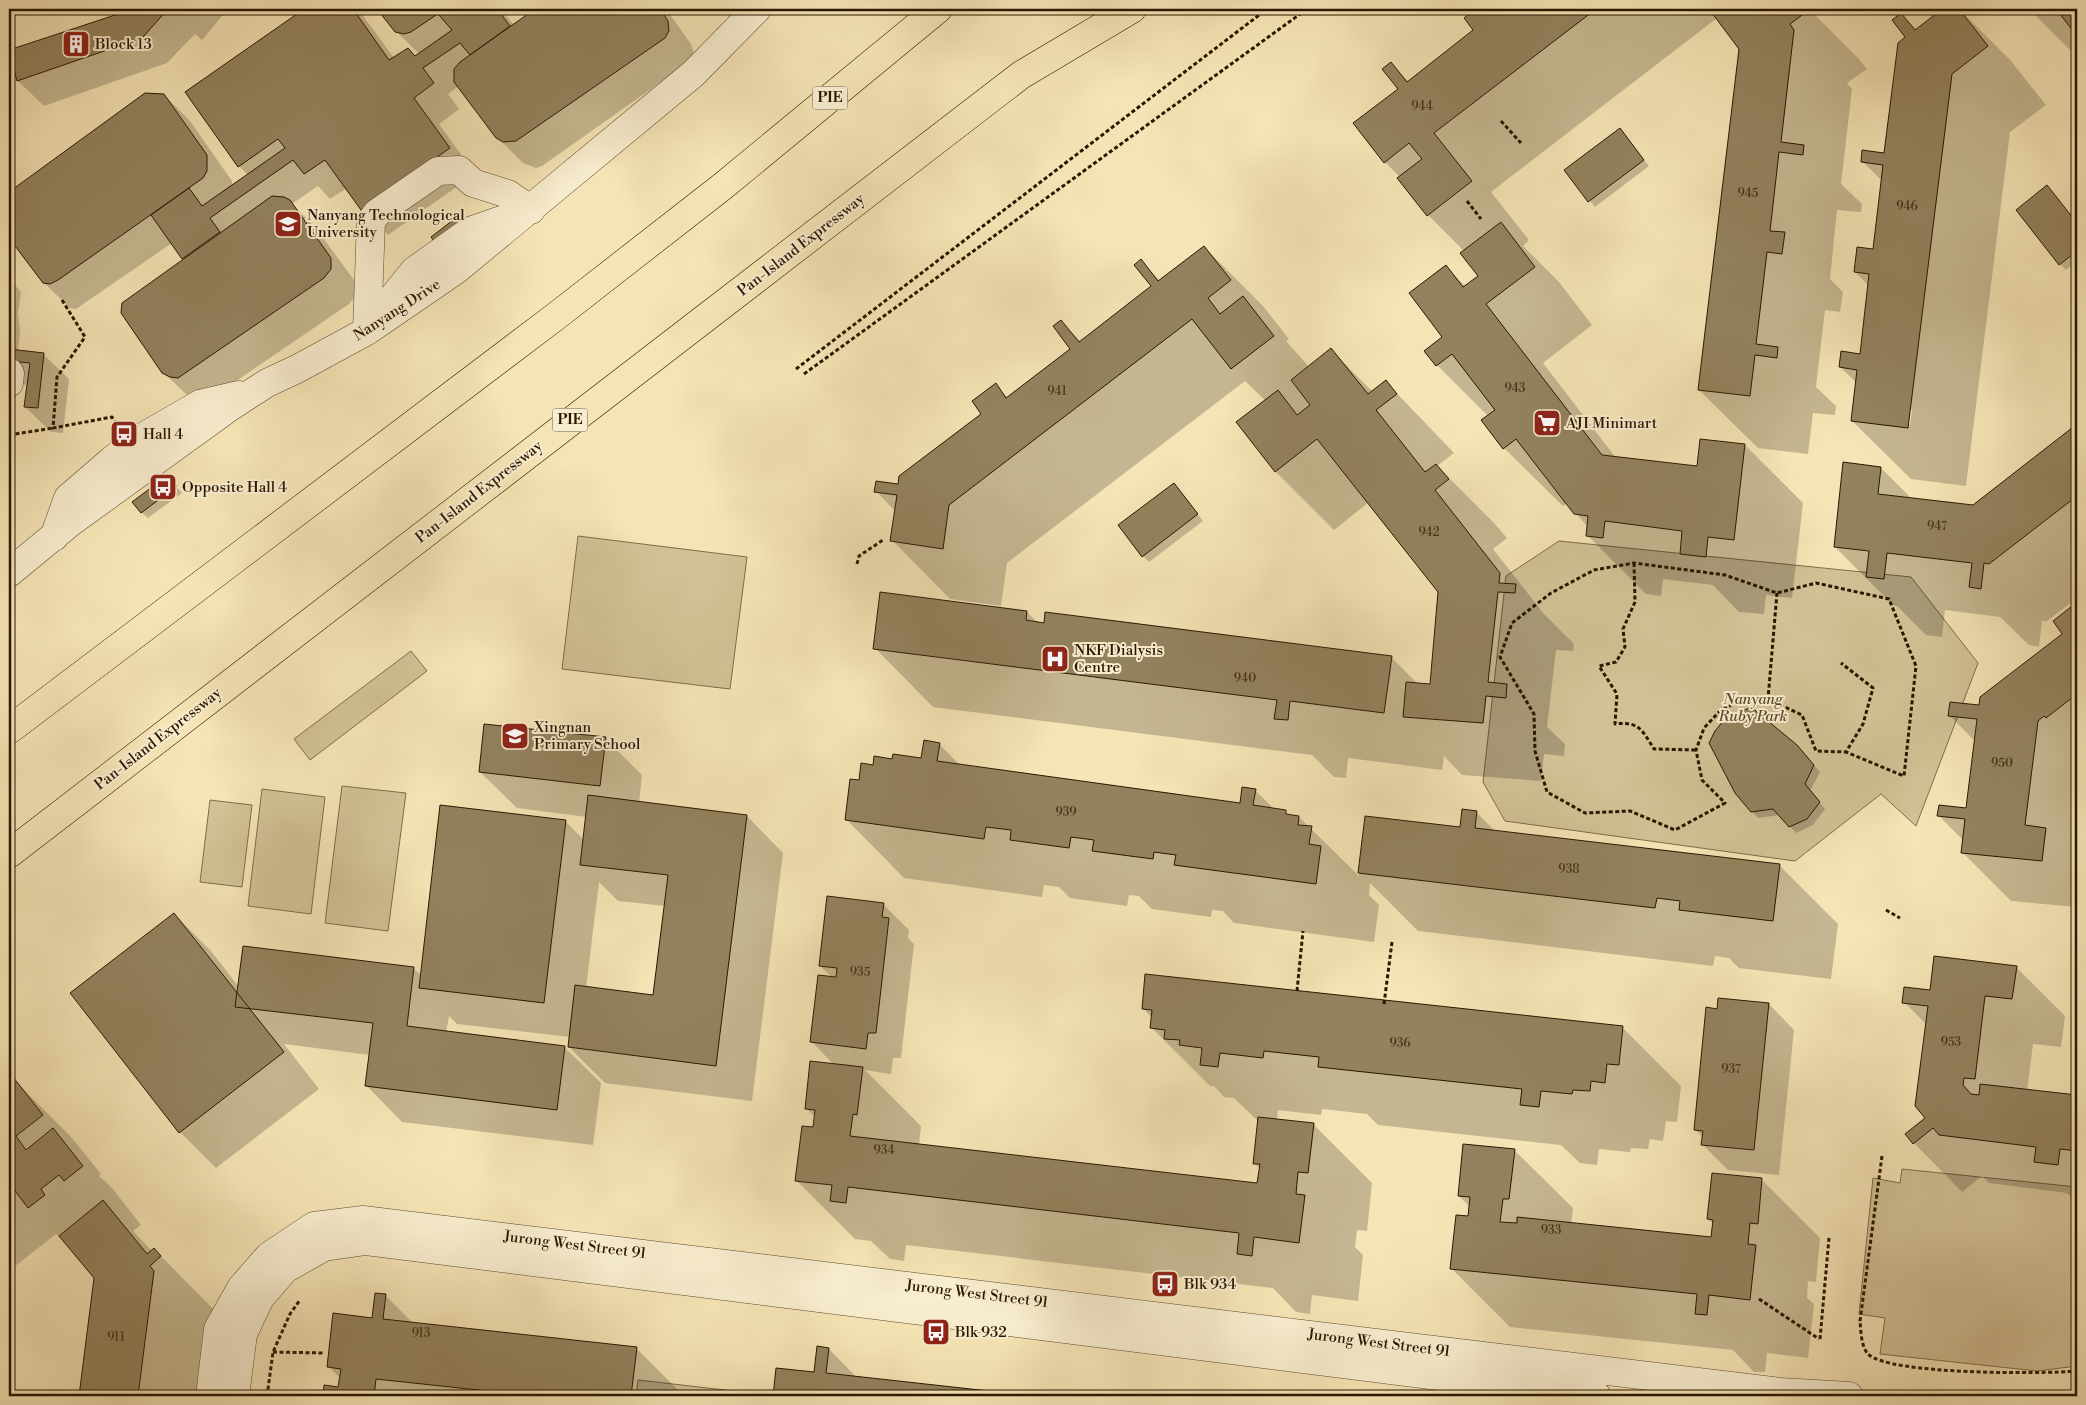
<svg xmlns="http://www.w3.org/2000/svg" width="2086" height="1405" viewBox="0 0 2086 1405" font-family="'Libre Bodoni',serif">
<rect width="100%" height="100%" fill="#f5e4b5"/>
<filter id="stains"><feTurbulence type="fractalNoise" baseFrequency=".004" numOctaves="4"/><feColorMatrix values="0 0 0 0 .2 0 0 0 0 .09 0 0 0 0 .02 0 0 0 .5 -.17"/></filter>
<radialGradient id="worn" r=".72"><stop offset=".6" stop-color="#630" stop-opacity="0"/><stop offset="1" stop-color="#630" stop-opacity=".3"/></radialGradient>
<path fill="#d2c196" stroke="#7e6c4b" d="M578 536 747 557 730 689 562 669Z
M1559 541 1911 577 1978 663 1916 826 1881 794 1795 861 1505 821 1483 782 1506 576Z
M411 651 427 671 310 760 294 739Z
M342 786 406 793 388 931 325 923Z
M262 789 325 797 311 914 248 906Z
M210 800 252 805 242 887 200 882Z
M1902 1169 2077 1187V1366L2037 1371 1880 1354 1885 1318 1859 1314 1873 1178 1900 1183Z
M638 1380 751 1393V1396H636Z"/>
<path fill="#0003" fill-rule="evenodd" d="M127 9H228L202 40 195 34 167 63 44 106 18 81 9 51 122 14Z
M306 9H358L394 58 415 57 419 54 396 31 379 9H508L503 12 514 25 537 9H666L691 44 694 53 692 60 542 166 536 168 523 163 497 137 459 86 448 94 459 109 439 124 475 174 388 235 362 209 347 188 330 199 318 186 292 204 315 227 357 284V295L349 304 204 403 190 398 163 372 184 259 172 243 76 309 70 308 39 278 9 236V194L145 95H164L190 121 232 181V186L248 175 239 166 187 92Z
M1478 9H1489L1495 15 1504 9H1784L1786 11 1788 9H1809L1858 58 1867 69 1847 83 1852 89 1841 184 1862 204 1861 212 1837 210 1830 279 1843 292 1840 312 1825 310 1816 387 1836 406 1835 415 1813 413 1808 454 1758 448 1699 390 1740 49 1717 18 1491 192 1529 240 1523 246 1559 282 1592 325 1543 363 1616 458 1698 467 1745 445 1803 503 1792 598 1766 595 1764 614 1739 612 1713 585 1663 579 1661 596 1646 594 1587 535 1588 527 1567 503 1563 506 1504 448 1488 416 1437 365 1444 337 1446 267 1466 287 1480 276 1464 251 1428 215 1400 177 1385 162 1399 90 1391 63 1409 82 1475 31 1466 18Z
M1944 9H1959L2011 61 2046 105 2010 132 1966 486 1911 479 1852 421 1857 383 1840 367 1861 356 1869 286 1855 272 1874 250 1882 181 1862 161 1886 155 1907 38 1901 14 1917 30ZM1909 409H1912L1910 425 1908 422Z
M2029 9H2077V46L2071 51Z
M1620 130 1649 166 1595 207 1566 171Z
M2053 193 2077 223V261L2066 270 2060 264Z
M1204 247 1263 306 1289 339 1286 341 1309 367 1331 350 1373 392 1386 382 1454 453 1437 466 1495 524 1507 538 1493 549 1544 614 1574 644 1573 651 1556 650 1547 727 1565 744 1564 756 1544 754 1541 781 1462 775 1444 756 1442 770 1348 758 1346 778 1334 777 1312 755 933 707 875 648 1027 612 1038 623 1391 657 1419 685 1431 686 1439 592 1369 502 1334 530 1275 471 1266 401 1245 381 1007 563 1001 606 950 599 892 540 896 512 876 491 899 485 983 414 995 385 1008 398 1072 349 1061 322 1081 342 1153 287 1140 261 1160 281Z
M9 278 21 292 18 313 20 332 18 351 43 354 69 379 63 433 51 432 25 407 28 385 9 383Z
M2077 426V598L2047 621H2042L2039 647 2029 645 2000 617 1945 610 1942 637 1926 635 1897 606 1893 605 1835 547 1881 468 1912 499 1973 506Z
M168 477 182 493 148 518 141 512Z
M1180 491 1203 521 1149 562 1143 556Z
M2072 607 2077 612V844L2075 859 2077 861V907L2011 901 1962 852 1963 840 1939 816 1967 810 1976 742 1949 715 1980 707 2064 634Z
M606 739 642 775 639 803 747 816 783 853 752 1101 605 1083 569 1047 570 1037 457 1024 449 1016 446 1032 564 1047 601 1083 593 1145 402 1122 366 1085 370 1055 284 1044 319 1089 216 1168 180 1132 174 914 211 951 239 987 413 968 422 976 565 821 584 840 587 817 517 808 480 772ZM599 882 618 901 666 906 654 997 586 988Z
M939 744 961 766 1241 805 1255 790 1275 810 1299 817 1359 876 1366 817 1461 829 1476 812 1496 832 1779 865 1838 924 1831 979 1739 968 1729 958 1715 956 1713 966 1418 931 1370 883 1369 895 1379 905 1374 942 1234 923 1223 911 1212 910 1211 917 1152 909 1139 896 1129 895 1127 906 1070 898 1059 887 1044 885 1042 897 904 878 846 819 860 782 875 766 893 760 922 759Z
M1803 753 1820 772 1810 791 1825 809 1813 825 1796 833 1780 815 1758 818 1752 811Z
M883 904 909 930 908 938 914 944 901 1058H893L891 1074 865 1070 921 1126 919 1145 1258 1185 1260 1169 1254 1163 1259 1122 1234 1098 1224 1097 1214 1086H1210L1151 1027 1152 1018 1143 1008 1622 1027 1681 1086 1677 1122 1666 1121 1663 1141 1650 1139 1648 1149 1631 1148 1630 1152 1599 1149 1597 1165 1580 1163 1561 1145 1378 1125 1367 1114 1322 1109 1321 1115 1278 1110 1277 1120 1314 1125 1372 1183 1367 1231 1357 1230 1355 1247 1363 1255 1358 1301 1312 1295 1310 1314 1296 1312 1273 1288 906 1245 904 1261 890 1259 871 1241 855 1239 796 1180 814 1129 816 1118 806 1108 834 1065 811 1041 833 978 820 966Z
M2016 967 2065 1016 2061 1047 2033 1044 2027 1091 2077 1097V1203L2067 1193 1989 1183 1982 1176 1962 1192 1914 1143 1927 1118V1025L1904 1002 1931 992Z
M1769 1004 1794 1030 1779 1175 1728 1170 1702 1144 1703 1138 1695 1129 1718 1010Z
M13 1079 71 1137 101 1174 99 1176 112 1188 141 1225 133 1231 152 1251 154 1249 219 1315 203 1396H80L95 1278 73 1251 56 1234 9 1271V1082Z
M1514 1150 1573 1208 1571 1224 1712 1238 1714 1224 1708 1219 1762 1180 1820 1238 1816 1282 1808 1281 1807 1298 1814 1304 1808 1358 1767 1353 1765 1372H1754L1733 1350 1510 1327 1452 1269 1469 1217 1470 1207 1459 1196Z
M385 1295 413 1323 636 1348 684 1396H324L325 1387 339 1389 341 1379 329 1367 373 1319Z
M829 1349 857 1378 1023 1396H774L777 1369 815 1374Z"/>
<path fill="#93825e" stroke="#291700" d="M125 9H181L176 15 168 9 142 38 17 81 9 50 121 13Z
M304 9H353L389 60 408 48 415 56 452 30 438 14 445 9H497L510 26 470 55 460 43 423 68 434 83 414 98 450 148 361 210 325 160 304 174 293 160 210 218 220 232 182 259 151 215 189 188 202 206 285 148 278 139 238 167 185 92Z
M377 9H445L411 32 404 34 395 32Z
M535 9H660L668 21 669 31 665 38 516 141 503 142 496 138 454 82V69L460 62Z
M1476 9H1489L1494 15 1502 9H1596L1434 133 1472 181 1427 216 1397 178 1422 159 1409 143 1384 163 1353 123 1398 89 1382 69 1391 62 1407 82 1473 30 1464 18Z
M1717 9H1778L1781 13 1786 9 1809 10 1790 24 1794 30 1781 142 1804 145 1803 155 1779 152 1770 231 1785 232 1782 254 1767 252 1756 344 1778 347 1777 358 1755 355 1750 396 1698 390 1739 49 1712 13Z
M1942 9H1959L1988 46 1952 74 1908 428 1851 421 1857 370 1839 367 1841 351 1860 354 1869 274 1854 272 1857 247 1873 249 1883 165 1861 162 1862 150 1884 153 1898 43 1905 37 1892 20 1901 13 1915 30Z
M2056 9H2077V36Z
M145 93 164 94 207 155V171L203 178 58 280 50 284 43 283 9 238V192Z
M1620 128 1644 160 1588 202 1564 170Z
M2047 185 2077 223V251L2059 265 2016 210Z
M272 196 284 197 290 200 331 258V269L324 278 178 378 170 377 162 373 121 313 122 303Z
M457 217 465 227 438 247 431 237Z
M1501 222 1535 267 1486 304 1602 455 1697 466 1700 439 1745 444 1734 540 1708 537 1706 557 1680 554 1682 531 1605 521 1603 538 1586 536 1588 516 1574 514 1516 439 1503 449 1481 420 1495 410 1452 354 1436 366 1424 351 1442 337 1409 293 1446 265 1463 287 1478 276 1460 253Z
M1204 246 1231 280 1208 298 1220 314 1243 296 1274 336 1231 369 1192 319 949 505 943 549 890 541 897 495 874 492 876 481 898 484 899 476 981 414 972 401 996 383 1006 398 1070 349 1053 326 1061 320 1079 342 1151 286 1134 265 1141 259 1158 281Z
M1331 348 1368 394 1386 380 1397 394 1376 410 1425 472 1436 464 1449 479 1435 490 1500 573 1499 583 1516 584 1515 593 1498 592 1488 682 1507 684 1506 698 1486 696 1483 723 1403 717 1406 682 1430 684 1438 592 1317 439 1275 472 1236 422 1278 390 1297 415 1310 405 1291 380Z
M9 349 44 353 38 408 24 407 30 363 9 361Z
M2077 424V504L2073 499 1989 564 1984 563 1981 589 1969 587 1972 563 1887 553 1884 579 1866 577 1869 551 1834 547 1843 462 1881 467 1878 494 1973 505Z
M168 475 177 486 141 513 132 502Z
M1174 483 1198 514 1142 557 1118 525Z
M880 592 1027 611 1026 620 1044 623 1045 612 1392 656 1384 713 1290 701 1288 720 1274 719 1277 700 873 649Z
M2072 606 2077 612V694L2046 718 2044 716 2038 721 2025 825 2046 828 2042 861 1961 853 1965 819 1937 816 1939 805 1966 808 1977 719 1948 716 1950 702 1979 705 1980 697 2062 634 2053 621Z
M1751 707 1797 745 1814 765 1805 784 1820 802 1807 819 1789 827 1773 809 1751 812 1735 793 1709 743 1715 731 1724 720Z
M484 724 606 737 600 786 479 772Z
M924 740 940 743 937 761 1240 803 1242 787 1256 789 1253 805 1286 810V814L1299 816 1298 825 1312 826 1309 844 1321 846 1316 884 1174 865 1176 855 1154 852 1153 859 1092 851 1094 840 1071 837 1069 848 1010 840 1011 830 986 827 984 839 845 820 850 779 859 780 861 763 873 765 874 756 892 759 893 754 921 758Z
M588 795 747 815 716 1066 568 1047 575 985 653 995 668 875 580 865Z
M440 805 566 820 544 1003 419 988Z
M1462 809 1477 811 1475 828 1780 864 1773 921 1679 910 1680 901 1657 898 1655 908 1358 873 1365 816 1460 827Z
M827 896 884 903 882 917 889 918 876 1033H868L866 1049 810 1042 818 975 836 977 837 968 819 966Z
M174 913 284 1052 179 1133 70 993Z
M243 946 414 967 407 1026 565 1046 557 1110 365 1086 373 1023 235 1007Z
M1934 956 2017 966 2012 999 1985 996 1975 1079 1964 1078 1963 1085 1971 1094 1979 1095 1980 1084 2077 1095V1151L2060 1149 2058 1165 2034 1162 2036 1147 1939 1135 1933 1128 1913 1144 1905 1134 1925 1118 1915 1106 1928 1006 1902 1003 1904 987 1930 990Z
M1145 974 1623 1026 1619 1065 1607 1064 1605 1083 1591 1081 1590 1091 1573 1090 1572 1094 1541 1091 1539 1107 1520 1105 1522 1089 1318 1067 1319 1057 1264 1051 1263 1058 1220 1053 1218 1067 1200 1065 1202 1048 1179 1045 1180 1040 1164 1039 1165 1030 1150 1028 1152 1010 1142 1009Z
M1718 998 1769 1003 1754 1150 1701 1145 1703 1131 1694 1130 1706 1007 1717 1009Z
M810 1061 863 1067 857 1115 853 1114 850 1136 1257 1183 1260 1164H1253L1258 1117 1314 1123 1308 1173 1298 1172 1296 1194 1305 1195 1299 1243 1254 1237 1252 1256 1237 1254 1239 1233 848 1187 846 1203 830 1201 832 1185 795 1181 802 1126 813 1127 815 1110 805 1109Z
M13 1077 43 1115 16 1136 26 1150 53 1128 83 1166 64 1181 59 1175 41 1189 45 1195 28 1208 9 1183V1080Z
M1463 1144 1515 1149 1509 1199H1503L1500 1222 1517 1223V1217L1711 1237 1713 1220 1707 1219 1712 1173 1762 1178 1758 1224 1750 1223 1748 1244 1756 1245 1750 1300 1709 1295 1707 1315 1695 1314 1697 1294 1450 1269 1456 1215 1468 1216 1470 1197 1458 1196Z
M103 1200 147 1254 154 1248 161 1256 150 1266 154 1271 138 1396H79L94 1278 59 1236Z
M375 1293 386 1294 383 1319 637 1347 631 1396H583V1395L571 1393 570 1396H534L376 1379 374 1396H323L324 1385 338 1387 341 1369 327 1367 333 1313 372 1318Z
M817 1346 829 1348 826 1373 1034 1396H773L776 1368 814 1372Z"/>
<g fill="none" stroke-linecap="round" stroke-linejoin="round">
<defs>
<path id="minor" d="M381 312 414 271 470 231 513 216
M367 331 371 221 377 213 438 171 459 170 473 183 508 194 531 210
M9 383 10 373
M54 537 68 498 112 460 141 438 200 404 239 395
M9 573 71 522 230 407 267 383 297 369 367 331 456 270 693 74 757 9
M210 1396 218 1329 241 1288 269 1256 314 1226 363 1220 1781 1392 1849 1396
M235 1396 243 1334 260 1298 285 1269 324 1247 366 1241 1597 1396"/>
<path id="highway" d="M9 730 555 317 723 186 938 9
M9 854 1021 75 1132 9"/>
</defs>
<use href="#minor" stroke="#5c4a2d" stroke-width="29"/>
<use href="#highway" stroke="#291700" stroke-width="29"/>
<path stroke="#291700" stroke-width="3" stroke-dasharray="4 2.5" stroke-linecap="butt" d="M1501 121 1521 143
M1467 201 1481 219
M62 300 85 337 57 377 53 428 112 417 115 422
M796 369 1267 9
M804 374 1307 9
M9 435 53 428
M1634 563 1635 602 1623 629 1625 647 1616 662 1599 666 1617 694 1615 724C1639 721 1642 730 1654 749L1696 750
M857 564 859 556 883 540
M1777 593 1768 699 1740 700 1719 712 1704 728 1696 750 1702 780 1725 803 1675 830 1630 811 1585 813 1547 792 1535 751 1534 714 1500 657 1512 623 1551 593 1594 570 1634 563 1725 575 1777 593 1816 583 1889 599 1916 666 1904 776 1846 752
M1768 699 1802 715 1816 751 1846 752 1863 724 1873 688 1841 663
M1886 910 1900 918
M1297 991 1303 931
M1384 1004 1392 942
M2071 1037H2077
M1882 1156 1860 1321C1861 1332 1861 1346 1868 1354 1889 1375 2043 1374 2077 1371
M1759 1299 1819 1339
M1820 1339 1829 1238
M273 1352 323 1353
M267 1396 273 1352 290 1314 300 1300"/>
<use href="#minor" stroke="#f8edcf" stroke-width="28"/>
<use href="#highway" stroke="#f5e4b5" stroke-width="28"/>
</g>
<defs>
<symbol id="building-square" viewBox="-11 -11 22 22"><rect x="-9" y="-9" width="18" height="18" rx="4" fill="#8f2418" stroke="#f8edcf"/><path d="M-4-6H4V6H1V3H-1V6H-4ZM-2.5-4.3h1.7v1.8h-1.7ZM.8-4.3h1.7v1.8H.8ZM-2.5-1h1.7V.8h-1.7ZM.8-1h1.7V.8H.8Z" fill="#fff"/></symbol>
<symbol id="university-square" viewBox="-11 -11 22 22"><rect x="-9" y="-9" width="18" height="18" rx="4" fill="#8f2418" stroke="#f8edcf"/><path d="M0-5L7-2L0 1L-7-2ZM-4 1L0 2.5L4 1V4Q0 6-4 4Z" fill="#fff"/></symbol>
<symbol id="supermarket-square" viewBox="-11 -11 22 22"><rect x="-9" y="-9" width="18" height="18" rx="4" fill="#8f2418" stroke="#f8edcf"/><path d="M-6-5.5h2.5l.6 2H6L4.5 2H-2.5L-4.4-4H-6ZM-1.5 3.2a1.3 1.3 0 1 0 .1 0ZM3 3.2a1.3 1.3 0 1 0 .1 0Z" fill="#fff"/></symbol>
<symbol id="bus-square" viewBox="-11 -11 22 22"><rect x="-9" y="-9" width="18" height="18" rx="4" fill="#8f2418" stroke="#f8edcf"/><path d="M-5-6H5V4H4V6H2V4H-2V6H-4V4H-5ZM-3.5-4V0h7V-4ZM-3.5 1.2v1.5H-2V1.2ZM2 1.2v1.5H3.5V1.2Z" fill="#fff"/></symbol>
<symbol id="hospital-square" viewBox="-11 -11 22 22"><rect x="-9" y="-9" width="18" height="18" rx="4" fill="#8f2418" stroke="#f8edcf"/><path d="M-5-5h3v3.5h4V-5h3V5h-3V1.5h-4V5h-3Z" fill="#fff"/></symbol>
<symbol id="school-square" viewBox="-11 -11 22 22"><rect x="-9" y="-9" width="18" height="18" rx="4" fill="#8f2418" stroke="#f8edcf"/><path d="M0-5L7-2L0 1L-7-2ZM-4 1L0 2.5L4 1V4Q0 6-4 4Z" fill="#fff"/></symbol>
</defs>
<g fill-rule="evenodd">
<use href="#building-square" x="60" y="28" width="32" height="32"/>
<use href="#university-square" x="272" y="208" width="32" height="32"/>
<use href="#supermarket-square" x="1531" y="407" width="32" height="32"/>
<use href="#bus-square" x="108" y="418" width="32" height="32"/>
<use href="#bus-square" x="147" y="471" width="32" height="32"/>
<use href="#hospital-square" x="1039" y="643" width="32" height="32"/>
<use href="#school-square" x="499" y="720" width="32" height="32"/>
<use href="#bus-square" x="1149" y="1268" width="32" height="32"/>
<use href="#bus-square" x="920" y="1316" width="32" height="32"/>
</g>
<g text-anchor="middle" dominant-baseline="central" stroke-width="4" stroke-linejoin="round" paint-order="stroke">
<g font-size="12" fill="#443218">
<text x="1422" y="106">944</text>
<text x="1748" y="193">945</text>
<text x="1907" y="206">946</text>
<text x="1515" y="388">943</text>
<text x="1057" y="391">941</text>
<text x="1937" y="526">947</text>
<text x="1429" y="532">942</text>
<text x="1245" y="678">940</text>
<text x="2002" y="763">950</text>
<text x="1066" y="812">939</text>
<text x="1569" y="869">938</text>
<text x="860" y="972">935</text>
<text x="1951" y="1042">953</text>
<text x="1400" y="1043">936</text>
<text x="1731" y="1069">937</text>
<text x="884" y="1150">934</text>
<text x="1551" y="1230">933</text>
<text x="421" y="1333">913</text>
<text x="116" y="1337">911</text>
</g>
<g fill="#f8edcf" stroke="#67573e" stroke-width="1">
<rect x="812.5" y="86.5" width="35" height="23" rx="4"/>
<rect x="552.5" y="408.5" width="35" height="23" rx="4"/>
</g>
<g font-size="14" font-weight="bold" fill="#291700">
<text x="830" y="98">PIE</text>
<text x="570" y="420">PIE</text>
</g>
<g font-size="15" fill="#291700" stroke="#f8edcf" text-anchor="start">
<text x="95" y="44">Block 13</text>
<text x="307" y="215">Nanyang Technological<tspan x="307" dy="17">University</tspan></text>
<text x="1566" y="423">AJI Minimart</text>
<text x="143" y="434">Hall 4</text>
<text x="182" y="487">Opposite Hall 4</text>
<text x="1074" y="650">NKF Dialysis<tspan x="1074" dy="17">Centre</tspan></text>
<text x="534" y="727">Xingnan<tspan x="534" dy="17">Primary School</tspan></text>
<text x="1184" y="1284">Blk 934</text>
<text x="955" y="1332">Blk 932</text>
</g>
<g font-size="15" fill="#291700" stroke="#f8edcf">
<text transform="translate(801 245) rotate(-38)">Pan-Island Expressway</text>
<text transform="translate(397 310) rotate(-33)">Nanyang Drive</text>
<text transform="translate(479 492) rotate(-38)">Pan-Island Expressway</text>
<text transform="translate(158 739) rotate(-38)">Pan-Island Expressway</text>
<text transform="translate(575 1245) rotate(7)">Jurong West Street 91</text>
<text transform="translate(977 1294) rotate(7)">Jurong West Street 91</text>
<text transform="translate(1379 1343) rotate(7)">Jurong West Street 91</text>
</g>
<g font-size="15" font-style="italic" fill="#5c4a2d" stroke="#f8edcf">
<text x="1753" y="699">Nanyang<tspan x="1753" dy="17">Ruby Park</tspan></text>
</g>
</g>
<rect width="2086" height="1405" fill="none" stroke="#f5e4b5" stroke-width="30"/>
<rect x="10" y="10" width="2066" height="1385" fill="none" stroke="#291700" stroke-width="2.5"/>
<rect x="15" y="15" width="2056" height="1375" fill="none" stroke="#291700"/>
<rect width="100%" height="100%" filter="url(#stains)"/>
<rect width="100%" height="100%" fill="url(#worn)"/>
</svg>
